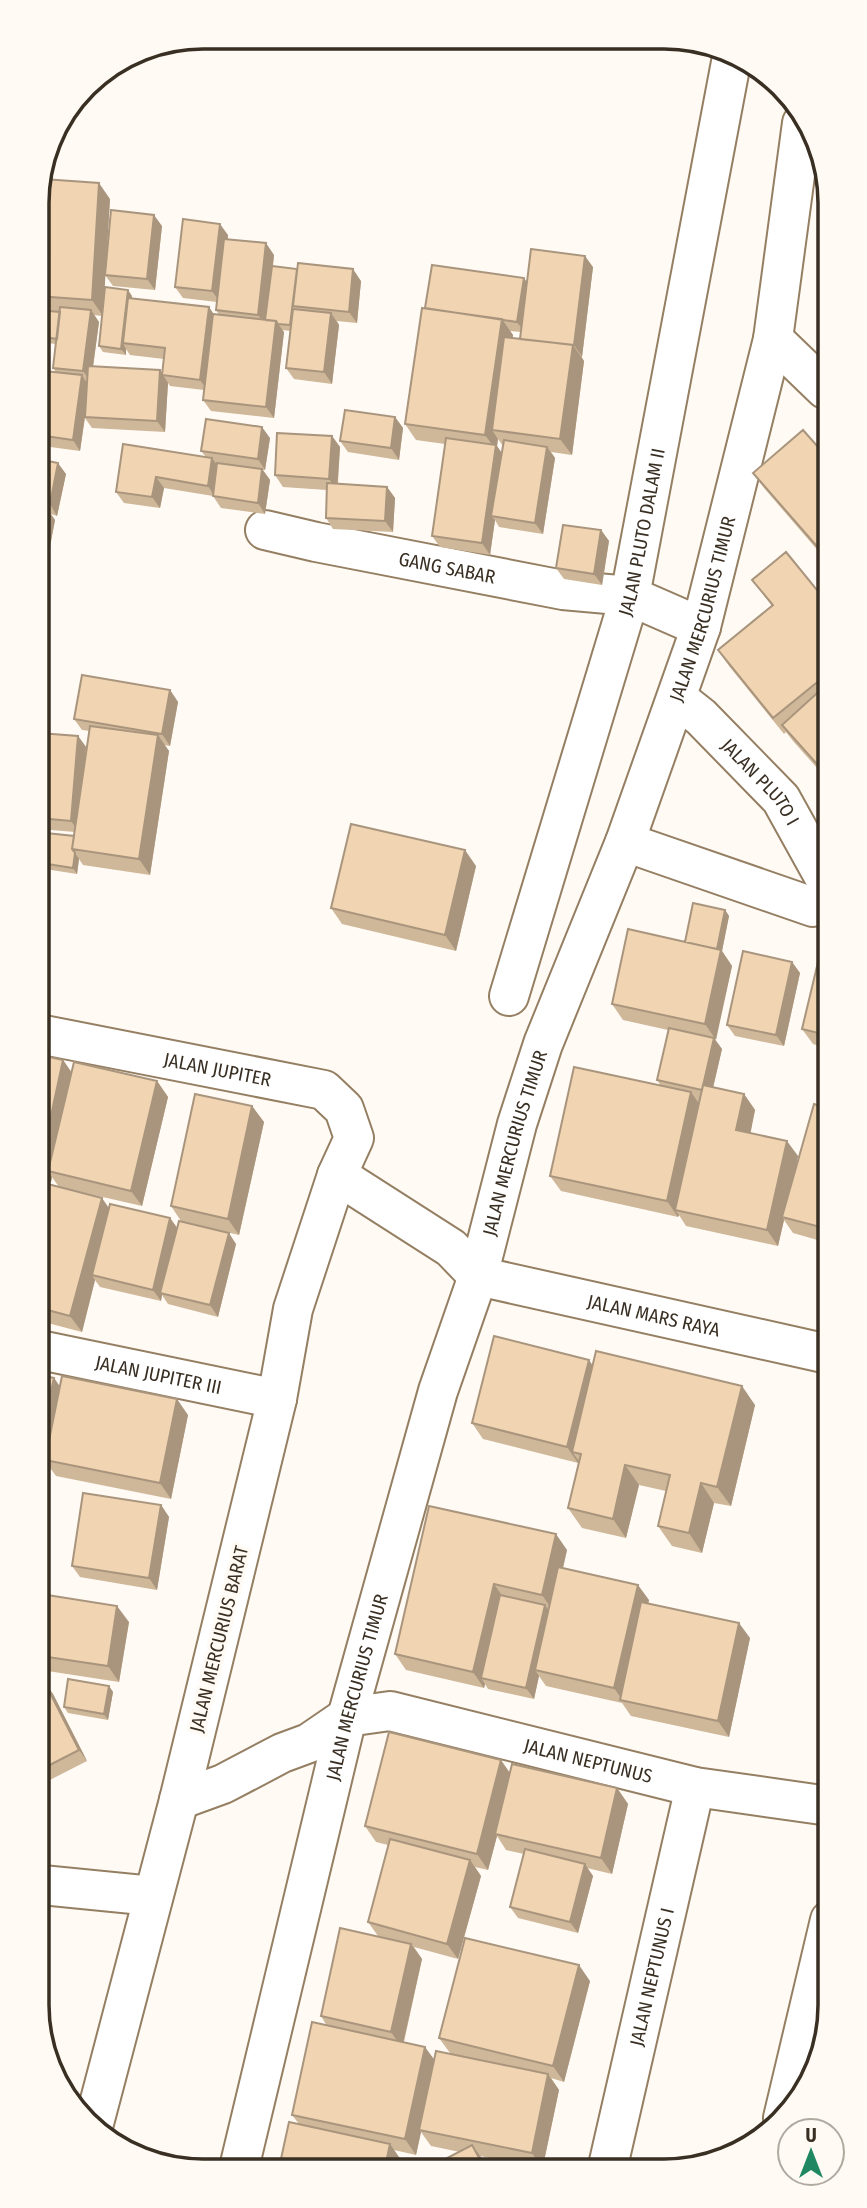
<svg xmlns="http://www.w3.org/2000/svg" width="867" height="2208" viewBox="0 0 867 2208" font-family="'Fira Sans Condensed',sans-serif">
<rect width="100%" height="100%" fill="#fffaf4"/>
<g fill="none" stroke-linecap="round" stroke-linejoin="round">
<defs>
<g id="minor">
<path d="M773 339 825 389"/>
<path id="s1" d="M265 530 316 542 563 590 630 596 701 627"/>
<path id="s2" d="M677 698 701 717 781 799 827 882"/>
<path d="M625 842 813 907 827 904"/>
<path id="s3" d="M509 996 630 596 732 57"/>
<path id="s4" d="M39 1034 324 1090 344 1109 354 1138 337 1175 293 1309 277 1399 179 1800 93 2127"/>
<path d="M337 1175 451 1248 478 1276"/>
<path id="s5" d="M478 1276 828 1354"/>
<path id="s6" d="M40 1350 277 1399"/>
<path id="s7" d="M179 1800 223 1784 282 1753 309 1743 347 1717 390 1711 695 1787 829 1806"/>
<path d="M42 1885 153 1896"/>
<path d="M783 2118 830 1920"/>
<path id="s8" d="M608 2166 695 1787"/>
<path id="s9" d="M239 2168 347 1717 438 1391 478 1276 517 1124 543 1044 625 842 701 627 773 339 802 123"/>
</g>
</defs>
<use href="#minor" stroke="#957f63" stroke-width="42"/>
<use href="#minor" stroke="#fff" stroke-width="38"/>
</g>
<path fill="#cfb799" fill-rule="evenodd" d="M37 192 110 199 106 262 162 226 155 290 113 286 105 275 104 302 132 296V298L209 307 213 314 219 315 216 310 217 302 183 298 175 287 228 235V239L274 255 273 266 361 281 357 323 337 321 339 325 332 384 294 379 286 368 291 331 282 330 284 332 274 418 211 411 203 400 204 390 170 386 168 383 165 432 92 428 85 418 80 451 43 446 38 439V416L56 372 53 368 56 344 38 342 37 310 46 311 37 299ZM94 315 102 316 99 346 103 352 126 355V349L130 355 164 359 163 373 160 370 93 366 99 322Z
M593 267 582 357 581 356 584 361 572 455 551 452 555 458 543 534 499 527 495 520 490 555 440 547 432 536 445 444 416 440 405 424 425 308 527 282ZM510 331 521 332 520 339 513 338V335ZM498 439 503 446 502 453 497 446Z
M395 417 403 428 399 460 348 452 340 441Z
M332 436 340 447 338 484 387 487 395 498 393 532 333 529 326 518 327 490 283 487 275 475Z
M270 438 265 470H263L270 480 265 514 221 508 213 496 164 488 160 508 124 503 116 492 206 457 201 451Z
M826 456V560L764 488 753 473Z
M38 459 66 474 57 516 51 514 55 520 39 604H38Z
M601 530 609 541 602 585 564 579 556 568Z
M752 580 826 601V778L793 741 786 732 784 734 729 666 718 650 772 606Z
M170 690 178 702 170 746 164 745 169 751 150 875 83 865 79 859 77 874 45 869 41 863 74 836 75 832 39 829V733L78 736 86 747 84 768 90 731 82 730 74 719Z
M476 866 456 951 342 924 331 908Z
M725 910 729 916 722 951 732 966 715 1040 722 1049 713 1087 744 1094 755 1110 750 1133 798 1156 794 1177 827 1108 828 1243 793 1233 784 1220 778 1246 686 1226 679 1215 678 1217 561 1191 550 1176 661 1086 657 1080 668 1030 623 1020 612 1004Z
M827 938V1048L813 1044 802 1029Z
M792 962 800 973 784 1046 735 1036 727 1025Z
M40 1055 63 1060 72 1073 157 1081 168 1097 142 1206 59 1187 52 1177 51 1182 40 1180Z
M252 1106 264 1122 239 1235 209 1228 236 1244 218 1317 168 1304 162 1295 161 1301 100 1287 95 1280 82 1332 40 1321V1182L109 1208 170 1218 177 1228 181 1221 171 1206Z
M593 1366 755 1405 731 1506 714 1503 702 1553 672 1546 658 1526 666 1491 639 1485 626 1538 582 1528 568 1508 578 1463 483 1439 472 1423Z
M40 1375 54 1378 60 1387 188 1415 171 1499 56 1476 48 1465 46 1474 41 1473Z
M161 1505 169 1517 157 1590 80 1577 72 1566Z
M429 1506 567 1550 563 1568 649 1600 648 1604 750 1638 729 1737 631 1716 622 1703 546 1686 539 1676 534 1699 488 1689 485 1684 484 1688 406 1670 395 1654Z
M829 1539V1594L819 1580Z
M41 1594 129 1622 119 1682 41 1670Z
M45 1683 53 1694 87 1761 42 1784 41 1685Z
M109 1686 113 1692 108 1720 68 1713 64 1707Z
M510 1773 617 1788 628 1804 612 1874 587 1868 593 1876 578 1933 518 1918 510 1907 524 1854 506 1850 497 1836 488 1870 475 1867 481 1876 458 1959 414 1947 422 1959 404 2042 434 2060 450 2053 439 2038 590 1981 564 2082 551 2078 559 2090 543 2166H530L480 2156 486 2167H430L460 2152 431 2146 421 2132 416 2155 394 2150 401 2160 399 2167 279 2168 299 2124 292 2115 327 2026 321 2016 378 1936 368 1922 388 1845 376 1842 365 1826Z"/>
<path fill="#a9957d" d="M99 183 110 199 103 316 92 300Z
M154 215 162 226 155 290 147 279Z
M220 224 228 235 220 302 212 291Z
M266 243 274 255 266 326 258 315Z
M585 256 593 267 582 357 574 345Z
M353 269 361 281 357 323 349 312Z
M524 278 532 289 525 333 517 322Z
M128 290 132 296 127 344 123 343 126 349V355L121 349Z
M209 307 217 319 208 391 200 380Z
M91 310 99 322 91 382 83 371Z
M331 313 339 325 332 384 324 372Z
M502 319 513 335 499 431 492 430 498 439 497 446 504 457 491 516 495 520 490 555 482 543 496 450 485 435Z
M276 321 284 332 274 418 266 407Z
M573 345 584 361 572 455 560 439Z
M160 370 168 383 165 432 157 421Z
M82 375 89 387 80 451 73 440Z
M395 417 403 428 399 460 391 448Z
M262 427 270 438 265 470 258 459Z
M332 436 340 447 337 490 329 479Z
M547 447 555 458 543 534 535 523Z
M212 458 220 469 215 497 208 486Z
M58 463 66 474 57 516 50 504Z
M262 469 270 480 265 514 258 503Z
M156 477 164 488 160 508 152 497Z
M387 487 395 498 393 532 385 521Z
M47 509 55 520 39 604 38 603V557Z
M601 530 609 541 602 585 594 574Z
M170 690 178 702 170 746 162 734Z
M158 735 169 751 150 875 139 859Z
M78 736 86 747 79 832 71 821Z
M465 850 476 866 456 951 445 935Z
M75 853 79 859 77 874 73 868Z
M725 910 729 916 722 951 732 966 716 1040 705 1024 717 950Z
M792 962 800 973 784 1046 776 1035Z
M714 1038 722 1049 710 1101 702 1090Z
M63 1060 74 1076 48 1171 52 1177 51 1182 40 1167Z
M157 1081 168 1097 142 1206 131 1191Z
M691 1092 702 1108 675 1210 679 1215 678 1217 667 1201Z
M744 1094 755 1110 748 1146 736 1130Z
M252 1106 264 1122 239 1235 228 1219Z
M787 1141 798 1156 785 1218 782 1217 784 1220 778 1246 767 1230Z
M102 1198 113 1214 92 1275 95 1280 82 1332 70 1316Z
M170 1218 178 1229 160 1293 162 1295 161 1301 153 1290Z
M229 1233 236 1244 218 1317 210 1305Z
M589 1360 600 1376 572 1452 579 1461 578 1463 567 1447Z
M54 1378 65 1394 45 1460 48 1465 46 1474 41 1466V1434Z
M742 1386 755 1405 731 1506 717 1487Z
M177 1399 188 1415 171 1499 160 1483Z
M625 1465 639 1485 626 1538 613 1519Z
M41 1476 45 1482 41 1502Z
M701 1483 714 1503 702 1553 689 1533Z
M161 1505 169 1517 157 1590 149 1578Z
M556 1534 567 1550 553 1611 542 1595Z
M494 1584 505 1600 481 1678 485 1684 484 1688 473 1672Z
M638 1585 649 1600 626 1701H623L614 1688Z
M545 1605 553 1617 535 1670 539 1676 534 1699 526 1688Z
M117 1606 129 1622 119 1682 108 1666Z
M739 1623 750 1638 729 1737 718 1721Z
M45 1683 53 1694 87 1761 79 1750Z
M109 1686 113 1692 108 1720 104 1714Z
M501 1760 512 1776 495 1834 497 1836 488 1870 477 1854Z
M617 1788 628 1804 612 1874 601 1858Z
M470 1860 481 1876 458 1959 447 1944Z
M585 1864 593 1876 578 1933 570 1922Z
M411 1944 422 1959 402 2048 391 2032Z
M42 1946 48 1954 42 1979Z
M579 1965 590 1981 564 2082 553 2066Z
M425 2047 436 2062 419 2130 421 2132 416 2155 405 2139Z
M548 2074 559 2090 543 2166H541L532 2153Z
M390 2144 401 2160 399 2167H385Z
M472 2145 484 2161 486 2167H484Z"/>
<path fill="#f1d5b2" stroke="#a9957d" stroke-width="2" d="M43 179 99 183 92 300 37 296V266Z
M37 191H42L40 218H37Z
M111 210 154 215 147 279 105 275Z
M37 218H40L38 252H37Z
M183 219 220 224 212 291 175 287Z
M224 239 266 243 258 315 216 310Z
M531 249 585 256 574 345 520 339Z
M298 263 353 269 349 312 293 306Z
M432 265 524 278 517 322 425 308Z
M272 266 297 269 290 325 278 324 276 321 265 320Z
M105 287 128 290 121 349 99 346Z
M128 298 209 307 200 380 162 375 165 348 123 343Z
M60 307 91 310 83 371 53 368Z
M422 308 502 319 485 435 405 424Z
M293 309 331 313 324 372 286 368Z
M37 310 60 312 57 339 38 336Z
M213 314 276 321 266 407 203 400Z
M504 337 573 345 560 439 492 430Z
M88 366 160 370 157 421 85 417Z
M44 371 82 375 73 440 38 435V416Z
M345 410 395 417 391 448 340 441Z
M206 419 262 427 258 459 201 451Z
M803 430 826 456V547L821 551 753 473Z
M277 433 332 436 329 479 275 475Z
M446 438 496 445 482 543 432 536Z
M504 440 547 447 535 523 491 516Z
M123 444 212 458 208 486 156 477 152 497 116 492Z
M38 459 58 463 50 504 38 502Z
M217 463 262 469 258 503 213 496Z
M327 483 387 487 385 521 326 518Z
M38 508 47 509 38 557Z
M563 525 601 530 594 574 556 568Z
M786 552 826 601V675L773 718 718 650 773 605 752 580Z
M82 675 170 690 162 734 74 719Z
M826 685V774L782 725Z
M90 726 158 735 139 859 72 849Z
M39 733 78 736 71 821 39 818Z
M351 824 465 850 445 935 331 908Z
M46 833 74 836 72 849 75 853 73 868 41 863Z
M693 903 725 910 717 949 685 942Z
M628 929 721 950 705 1024 612 1004Z
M824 937 827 938V1035L802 1029Z
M743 951 792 962 776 1035 727 1025Z
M669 1028 714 1038 702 1090 657 1080Z
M40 1055 63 1060 40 1167Z
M74 1062 157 1081 131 1191 48 1171Z
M574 1067 691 1092 667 1201 550 1176Z
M703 1085 744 1094 736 1130 787 1141 767 1230 675 1210Z
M195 1094 252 1106 228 1219 171 1206Z
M814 1104 827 1108 828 1229 782 1217Z
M40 1182 102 1198 70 1316 40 1308Z
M110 1204 170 1218 153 1290 92 1275Z
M179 1221 229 1233 210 1305 160 1293Z
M494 1336 589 1360 567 1447 472 1423Z
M596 1351 742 1386 717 1487 701 1483 689 1533 658 1526 670 1475 625 1465 613 1519 568 1508 581 1454 572 1452Z
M40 1375 54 1378 41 1434Z
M62 1376 177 1399 160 1483 45 1460Z
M83 1493 161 1505 149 1578 72 1566Z
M429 1506 556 1534 542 1595 494 1584 473 1672 395 1654Z
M829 1539V1582L819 1580Z
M558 1567 638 1585 614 1688 535 1670Z
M41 1594 117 1606 108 1666 41 1656Z
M500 1595 545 1605 526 1688 481 1678Z
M641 1602 739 1623 718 1721 620 1700Z
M68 1679 109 1686 104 1714 64 1707Z
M45 1683 79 1750 42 1769 41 1685Z
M389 1732 501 1760 477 1854 365 1826Z
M512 1764 617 1788 601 1858 495 1834Z
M390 1839 470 1860 447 1944 368 1922Z
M525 1849 585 1864 570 1922 510 1907Z
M340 1928 411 1944 391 2032 321 2016Z
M465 1938 579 1965 553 2066 439 2038Z
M312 2022 425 2047 405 2139 292 2115Z
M436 2051 548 2074 532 2153 419 2130Z
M289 2122 390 2144 385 2167 279 2168Z
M472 2145 484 2167H430Z"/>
<g text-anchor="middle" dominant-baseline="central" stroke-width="7" stroke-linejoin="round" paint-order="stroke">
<g font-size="19" fill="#392f23" stroke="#fffaf4">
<text stroke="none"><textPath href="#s3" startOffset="483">JALAN PLUTO DALAM II</textPath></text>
<text stroke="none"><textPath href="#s1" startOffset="186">GANG SABAR</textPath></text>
<text stroke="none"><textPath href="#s9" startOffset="1629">JALAN MERCURIUS TIMUR</textPath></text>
<text stroke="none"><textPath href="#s2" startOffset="119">JALAN PLUTO I</textPath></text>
<text stroke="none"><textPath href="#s4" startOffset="182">JALAN JUPITER</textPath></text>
<text stroke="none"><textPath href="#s9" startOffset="1062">JALAN MERCURIUS TIMUR</textPath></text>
<text stroke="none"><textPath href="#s5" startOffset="180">JALAN MARS RAYA</textPath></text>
<text stroke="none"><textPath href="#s6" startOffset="121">JALAN JUPITER III</textPath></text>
<text transform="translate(219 1639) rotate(-76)">JALAN MERCURIUS BARAT</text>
<text stroke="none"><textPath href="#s9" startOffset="495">JALAN MERCURIUS TIMUR</textPath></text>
<text stroke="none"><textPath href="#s7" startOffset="436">JALAN NEPTUNUS</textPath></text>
<text stroke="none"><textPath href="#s8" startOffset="194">JALAN NEPTUNUS I</textPath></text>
</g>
</g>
<path d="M0 0H867V2208H0ZM203 49H664A154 154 0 0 1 818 203V2005A154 154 0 0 1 664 2159H203A154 154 0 0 1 49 2005V203A154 154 0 0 1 203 49Z" fill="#fffaf4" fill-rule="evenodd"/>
<path fill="none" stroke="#392f23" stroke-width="3.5" d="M203 49H664A154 154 0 0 1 818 203V2005A154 154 0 0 1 664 2159H203A154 154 0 0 1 49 2005V203A154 154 0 0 1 203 49Z"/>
<g transform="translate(811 2152)"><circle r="33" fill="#fffaf4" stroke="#b0a9a0" stroke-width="2"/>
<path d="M0-5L12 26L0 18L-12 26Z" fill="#1f8762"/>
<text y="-10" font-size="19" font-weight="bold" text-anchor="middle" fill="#392f23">U</text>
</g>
</svg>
